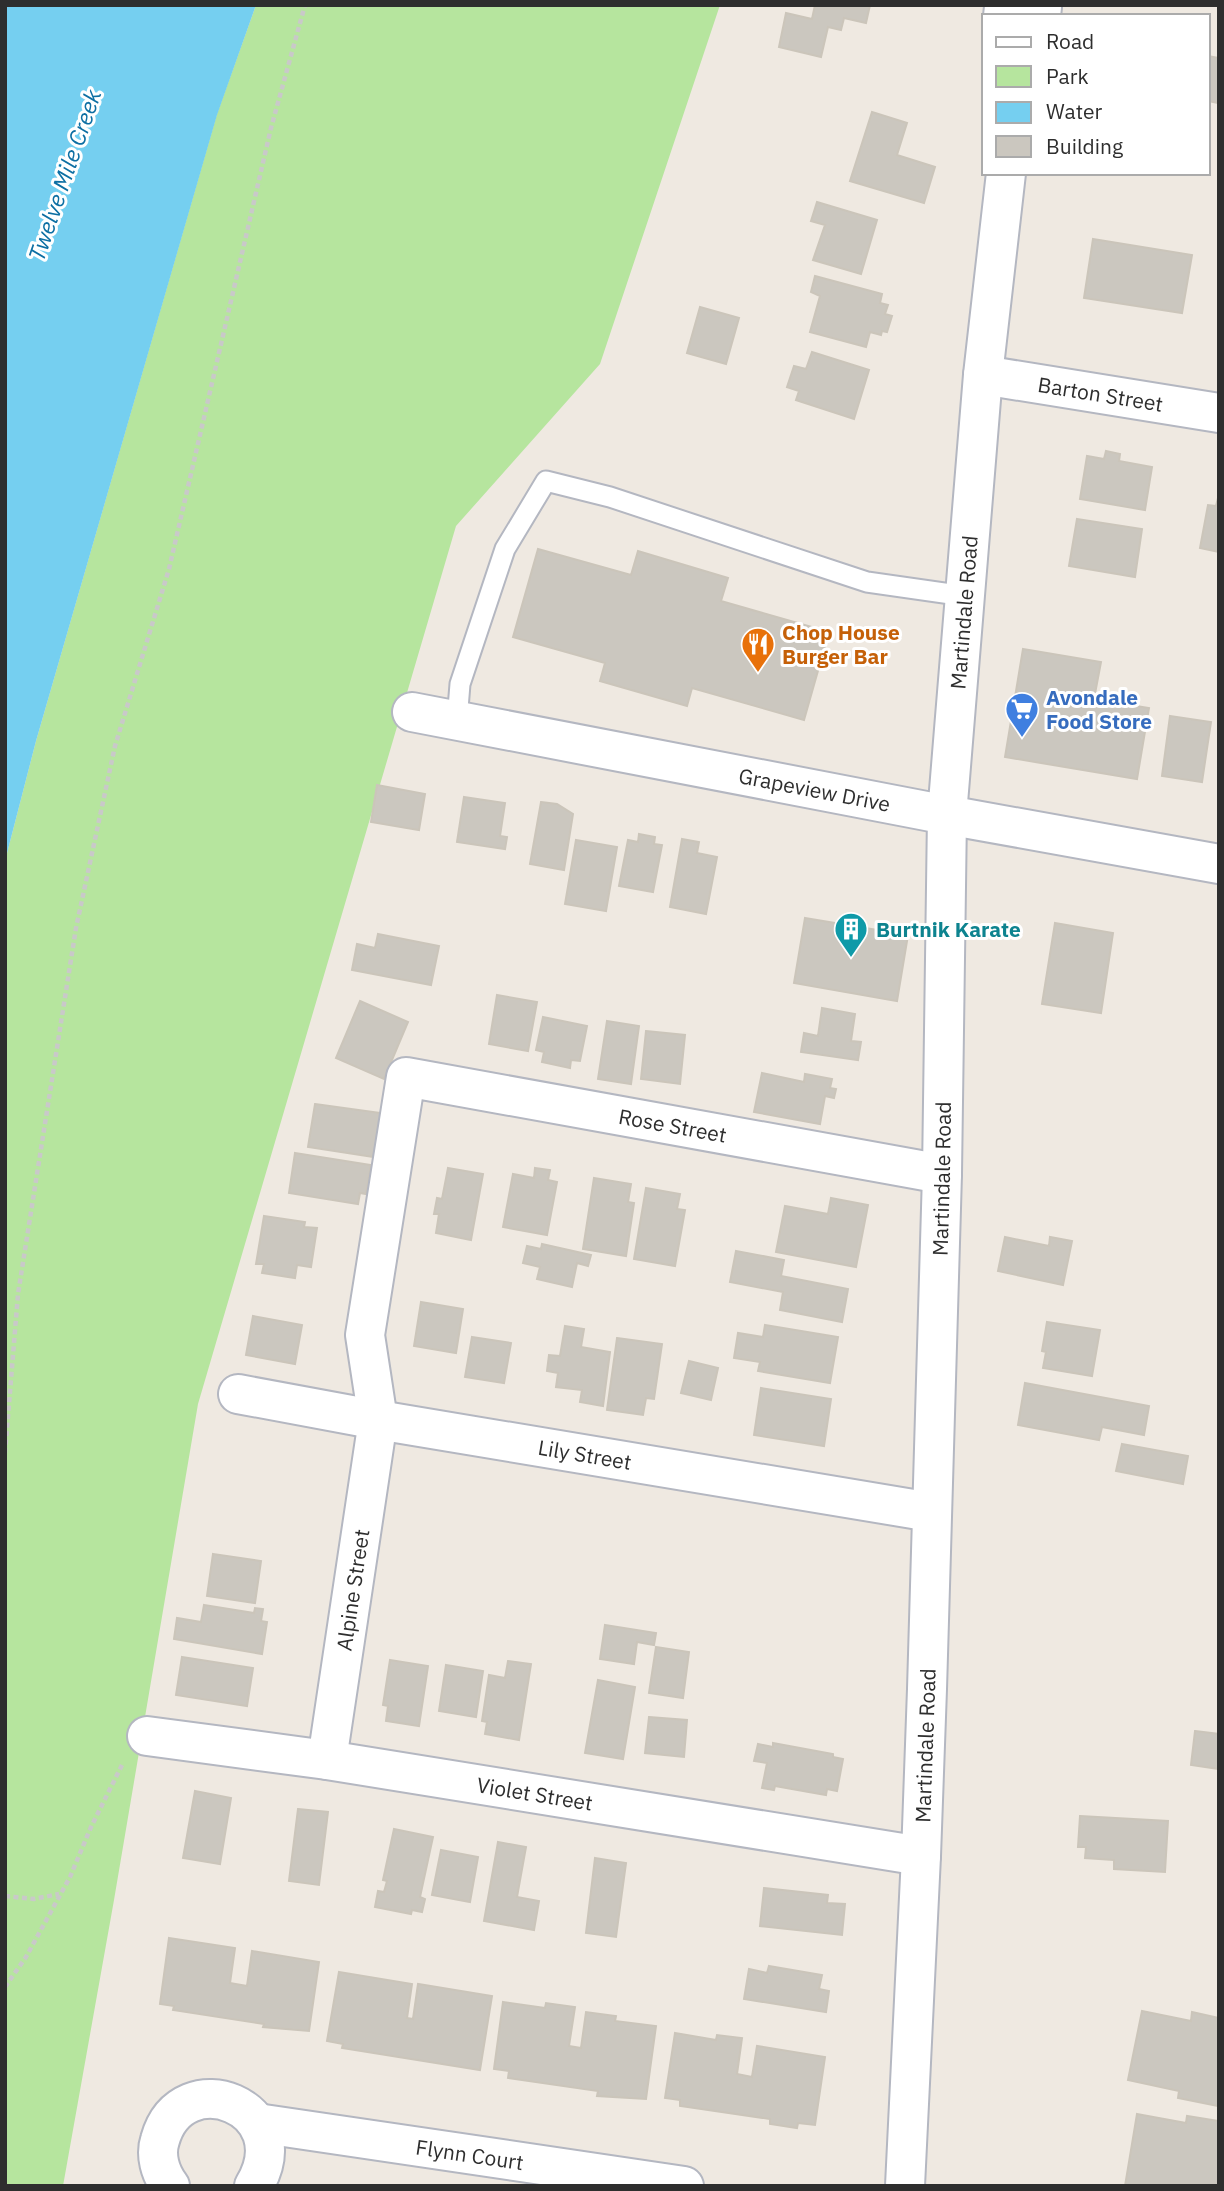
<svg xmlns="http://www.w3.org/2000/svg" width="1224" height="2191" viewBox="0 0 1224 2191" font-family="'IBM Plex Sans',sans-serif">
<rect width="100%" height="100%" fill="#efe9e1"/>
<path fill="#b6e59e" d="M256 5H720L600 364 456 526 198 1404 114 1900 63 2186H5V861L36 741 217 114Z"/>
<path fill="#75cff0" d="M5 5H256L217 115 36 741 5 861Z"/>
<path fill="#cbc7bf" stroke="#cbc5ba" stroke-width="2" d="M815 5H870L866 23 844 18 841 30 828 27 821 57 779 47 786 13 812 19Z
M1208 56 1219 58 1218 103 1208 101Z
M872 112 907 123 897 155 935 167 924 203 850 181Z
M817 202 877 220 861 274 813 260 825 225 811 221Z
M1093 239 1192 255 1182 313 1084 298Z
M815 276 882 294 880 303 888 305 885 314 892 316 887 332 882 331 881 335 870 332 866 347 810 332 820 296 811 292Z
M700 307 739 318 726 364 687 353Z
M812 352 869 370 854 419 796 400 799 391 787 387 794 366 806 369Z
M1106 451 1120 454 1119 461 1152 467 1145 510 1080 499 1087 456 1104 459Z
M1219 494V552L1200 548 1208 505 1216 506Z
M1077 519 1142 529 1135 577 1069 566Z
M538 549 631 575 638 551 728 578 721 601 829 632 804 720 692 688 687 706 600 681 605 663 513 637Z
M1023 649 1101 662 1094 699 1149 708 1137 779 1005 757Z
M1170 716 1211 722 1202 782 1162 776Z
M377 785 425 794 419 830 371 822Z
M464 797 505 803 500 836 507 837 505 849 457 842Z
M541 802 557 804 573 814 564 870 530 864Z
M639 834 655 837 654 844 662 845 653 892 619 886 628 840 638 842Z
M682 839 699 842 697 853 717 857 706 914 670 907Z
M576 840 617 847 606 911 565 904Z
M805 918 908 935 897 1001 794 983Z
M1055 923 1113 933 1101 1013 1042 1004Z
M378 934 439 946 431 985 352 970 357 944 375 948Z
M497 995 537 1002 528 1051 489 1044Z
M360 1001 408 1022 384 1079 336 1058Z
M822 1008 855 1014 851 1041 861 1042 858 1060 801 1052 804 1033 818 1036Z
M543 1017 587 1026 580 1061 571 1060 570 1068 542 1062 544 1052 536 1050Z
M607 1021 639 1026 631 1084 598 1079Z
M646 1031 685 1035 680 1084 641 1079Z
M762 1073 804 1082 805 1074 832 1079 830 1088 836 1089 834 1098 825 1096 820 1124 754 1112Z
M315 1104 381 1113 374 1157 308 1147Z
M295 1153 371 1165 366 1194 360 1193 358 1204 289 1193Z
M448 1168 483 1174 471 1240 436 1233 439 1214H434L437 1198 442 1199Z
M535 1168 550 1170 548 1180 557 1182 547 1235 503 1227 513 1174 534 1178Z
M594 1178 631 1184 628 1202 634 1203 626 1256 583 1249Z
M646 1188 680 1194 677 1209 685 1210 675 1266 634 1259Z
M831 1198 868 1205 856 1267 776 1252 785 1206 828 1214Z
M264 1216 305 1222 304 1227 317 1228 311 1267 297 1265 295 1278 262 1273 264 1264H256Z
M1005 1237 1049 1246 1050 1237 1072 1241 1063 1285 998 1271Z
M542 1244 591 1255 588 1266 577 1263 572 1287 537 1279 540 1267 523 1263 527 1246 541 1249Z
M736 1251 784 1260 781 1276 848 1289 842 1322 780 1310 783 1292 730 1282Z
M421 1302 463 1309 456 1353 414 1346Z
M253 1316 302 1325 295 1364 246 1355Z
M1047 1322 1100 1330 1092 1376 1043 1368 1046 1352 1042 1351Z
M765 1325 838 1337 830 1383 758 1371 760 1362 734 1358 738 1333 763 1337Z
M565 1326 584 1329 581 1347 610 1352 603 1406 580 1402 582 1390 556 1387 558 1373 547 1371 549 1355 560 1356Z
M472 1337 511 1343 504 1383 465 1377Z
M617 1338 662 1344 654 1399 646 1398 643 1415 607 1410Z
M689 1361 718 1368 711 1400 681 1393Z
M1025 1383 1149 1406 1144 1435 1102 1427 1099 1440 1018 1425Z
M761 1388 831 1399 824 1446 754 1435Z
M1122 1444 1188 1456 1183 1484 1116 1471Z
M213 1554 261 1561 255 1603 207 1596Z
M204 1605 254 1613 255 1608 263 1609 261 1621 267 1622 262 1654 174 1639 177 1618 201 1622Z
M605 1625 656 1633 654 1645 637 1642 634 1664 600 1659Z
M656 1647 689 1652 683 1698 649 1693Z
M182 1657 253 1668 247 1706 176 1695Z
M390 1660 428 1666 419 1726 386 1721 388 1706 383 1705Z
M508 1661 531 1664 519 1740 485 1734 487 1722 482 1721 489 1675 505 1678Z
M446 1665 483 1671 476 1717 439 1711Z
M598 1680 635 1687 623 1759 585 1753Z
M649 1717 687 1720 684 1757 645 1753Z
M1195 1731 1219 1734V1769L1191 1765Z
M773 1743 833 1754V1757L843 1759 837 1791 827 1789 826 1795 775 1786 774 1790 762 1788 767 1763 754 1761 758 1744 773 1747Z
M195 1791 231 1798 220 1864 183 1858Z
M298 1809 328 1812 319 1885 289 1881Z
M1080 1816 1168 1821 1165 1872 1114 1869V1860L1085 1858 1086 1847H1078Z
M394 1829 433 1837 420 1897 425 1899 422 1912 412 1910 411 1914 375 1907 378 1891 384 1892 387 1881 383 1880Z
M498 1842 526 1847 517 1897 539 1901 534 1930 484 1921Z
M441 1850 478 1857 470 1902 432 1895Z
M595 1858 626 1863 616 1937 586 1933Z
M764 1888 828 1895 827 1903 845 1904 842 1935 760 1926Z
M169 1938 235 1948 230 1983 247 1986 252 1951 319 1962 309 2031 263 2027 264 2024 173 2010 174 2006 160 2004Z
M769 1966 822 1975 819 1989 829 1991 826 2012 744 1999 749 1969 767 1973Z
M339 1972 412 1984 407 2018 413 2019 418 1984 492 1996 480 2070 342 2048 343 2044 327 2041Z
M503 2002 545 2008 546 2003 575 2007 569 2046 581 2048 586 2012 616 2016 615 2021 656 2026 646 2099 597 2096 598 2091 508 2078 509 2071 494 2069Z
M1142 2011 1191 2021 1192 2012 1219 2018 1218 2106 1178 2098 1179 2091 1128 2080Z
M675 2033 716 2040 717 2035 742 2038 737 2074 752 2077 757 2046 825 2057 815 2125 798 2123 797 2128 770 2124V2119L680 2106V2100L665 2098Z
M1137 2114 1186 2123 1187 2116 1219 2121V2186H1125Z"/>
<g fill="none" stroke-linecap="round" stroke-linejoin="round">
<defs>
<path id="service" d="M457 721 460 684 505 549 546 481 610 497 867 582 965 596"/>
<g id="minor">
<path id="s1" d="M983 375 1219 413"/>
<path id="s2" d="M412 712 947 815"/>
<path id="s3" d="M238 1394 378 1420 931 1512"/>
<path id="s4" d="M147 1736 327 1760 921 1856"/>
<path id="s5" d="M327 1760 378 1420 365 1335 406 1077 942 1174"/>
<path id="s6" d="M257 2123 684 2186"/>
<path d="M170 2186C160 2173 155 2155 160 2140 182 2061 301 2107 254 2186"/>
</g>
<path id="tertiary" d="M947 815 1219 864"/>
<g id="secondary">
<path d="M1039 5 1042 7 1041 16"/>
<path d="M1003 16 1004 7 1007 5"/>
<path id="s7" d="M905 2186 921 1856 927 1689 942 1174 947 815 983 375 1006 173"/>
</g>
</defs>
<use href="#service" stroke="#b4b7c1" stroke-width="23"/>
<use href="#minor" stroke="#b4b7c1" stroke-width="42"/>
<use href="#tertiary" stroke="#b4b7c1" stroke-width="42"/>
<use href="#secondary" stroke="#b4b7c1" stroke-width="42"/>
<path stroke="#c9c9c9" stroke-width="4.5" stroke-dasharray="5 3.5" stroke-linecap="butt" d="M5 1453 18 1294 76 928 115 746 169 569 271 128 305 5
M5 1896 34 1899 59 1894
M5 1987 26 1957 70 1877 91 1827 123 1763"/>
<use href="#service" stroke="#fff" stroke-width="19"/>
<use href="#minor" stroke="#fff" stroke-width="38"/>
<use href="#tertiary" stroke="#fff" stroke-width="38"/>
<use href="#secondary" stroke="#fff" stroke-width="38"/>
</g>
<defs>
<symbol id="restaurant-pin" viewBox="-11 -11 22 30"><path d="M0 17L-7.5 6A9.5 9.5 0 1 1 7.5 6Z" fill="#e8710a" stroke="#fff"/><path d="M-5-6h1v4h1v-4h1v4h1v-4h1v5L-1.5 .5V6h-2V.5L-5-1ZM5-6V6H3V1.5H1.5Q1.5-4 5-6Z" fill="#fff"/></symbol>
<symbol id="supermarket-pin" viewBox="-11 -11 22 30"><path d="M0 17L-7.5 6A9.5 9.5 0 1 1 7.5 6Z" fill="#3f7fe0" stroke="#fff"/><path d="M-6-5.5h2.5l.6 2H6L4.5 2H-2.5L-4.4-4H-6ZM-1.5 3.2a1.3 1.3 0 1 0 .1 0ZM3 3.2a1.3 1.3 0 1 0 .1 0Z" fill="#fff"/></symbol>
<symbol id="building-pin" viewBox="-11 -11 22 30"><path d="M0 17L-7.5 6A9.5 9.5 0 1 1 7.5 6Z" fill="#0f9aa8" stroke="#fff"/><path d="M-4-6H4V6H1V3H-1V6H-4ZM-2.5-4.3h1.7v1.8h-1.7ZM.8-4.3h1.7v1.8H.8ZM-2.5-1h1.7V.8h-1.7ZM.8-1h1.7V.8H.8Z" fill="#fff"/></symbol>
</defs>
<g fill-rule="evenodd">
<use href="#restaurant-pin" x="739" y="625" width="38" height="52"/>
<use href="#supermarket-pin" x="1003" y="690" width="38" height="52"/>
<use href="#building-pin" x="832" y="910" width="38" height="52"/>
</g>
<g text-anchor="middle" dominant-baseline="central" stroke-width="6" stroke-linejoin="round" paint-order="stroke">
<g font-size="21" fill="#2e2e2e" stroke="#fff">
<text stroke="none"><textPath href="#s1" startOffset="119">Barton Street</textPath></text>
<text stroke="none"><textPath href="#s7" startOffset="1575">Martindale Road</textPath></text>
<text stroke="none"><textPath href="#s2" startOffset="410">Grapeview Drive</textPath></text>
<text stroke="none"><textPath href="#s5" startOffset="962">Rose Street</textPath></text>
<text stroke="none"><textPath href="#s7" startOffset="1008">Martindale Road</textPath></text>
<text stroke="none"><textPath href="#s3" startOffset="352">Lily Street</textPath></text>
<text stroke="none"><textPath href="#s5" startOffset="172">Alpine Street</textPath></text>
<text stroke="none"><textPath href="#s7" startOffset="441">Martindale Road</textPath></text>
<text stroke="none"><textPath href="#s4" startOffset="392">Violet Street</textPath></text>
<text stroke="none"><textPath href="#s6" startOffset="215">Flynn Court</textPath></text>
</g>
<g font-size="21" font-weight="bold" fill="#c56008" stroke="#fff" text-anchor="start">
<text x="782" y="632">Chop House<tspan x="782" dy="24">Burger Bar</tspan></text>
</g>
<g font-size="21" font-weight="bold" fill="#366cbe" stroke="#fff" text-anchor="start">
<text x="1046" y="697">Avondale<tspan x="1046" dy="24">Food Store</tspan></text>
</g>
<g font-size="21" font-weight="bold" fill="#0d838f" stroke="#fff" text-anchor="start">
<text x="876" y="929">Burtnik Karate</text>
</g>
<g font-size="23" font-style="italic" fill="#0d6fa3" stroke="#fff">
<text transform="translate(64 175) rotate(-71)">Twelve Mile Creek</text>
</g>
</g>
<rect width="1224" height="2191" fill="none" stroke="#2e2e2e" stroke-width="14"/>
<rect x="982" y="14" width="228" height="161" fill="#ffffff" stroke="#ababab" stroke-width="2"/>
<rect x="996" y="37" width="35" height="10" fill="#ffffff" stroke="#ababab" stroke-width="2"/>
<text x="1046" y="49" font-size="21" fill="#2e2e2e">Road</text>
<rect x="996" y="66" width="35" height="21" fill="#b6e59e" stroke="#ababab" stroke-width="2"/>
<text x="1046" y="84" font-size="21" fill="#2e2e2e">Park</text>
<rect x="996" y="102" width="35" height="21" fill="#75cff0" stroke="#ababab" stroke-width="2"/>
<text x="1046" y="119" font-size="21" fill="#2e2e2e">Water</text>
<rect x="996" y="136" width="35" height="21" fill="#cbc7bf" stroke="#ababab" stroke-width="2"/>
<text x="1046" y="154" font-size="21" fill="#2e2e2e">Building</text>
</svg>
